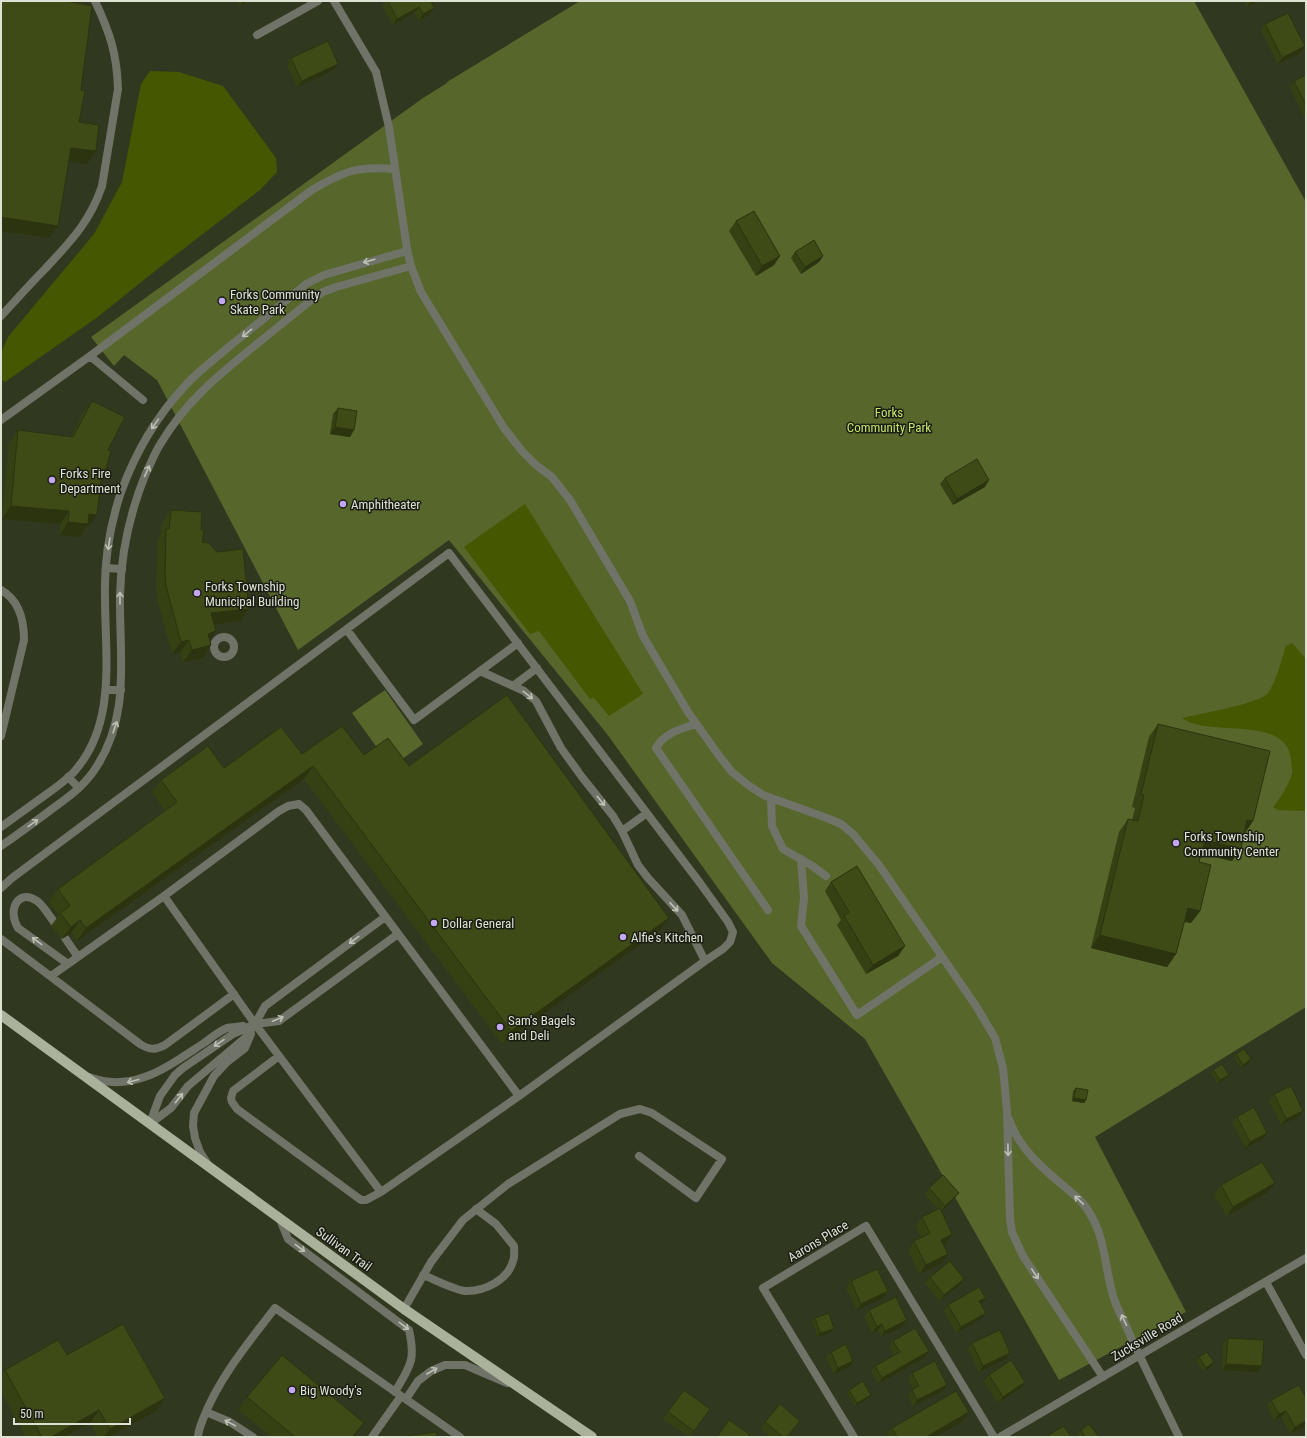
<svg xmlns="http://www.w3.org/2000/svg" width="1307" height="1438" viewBox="0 0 1307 1438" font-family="'Roboto Condensed',sans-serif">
<rect width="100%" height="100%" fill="#313820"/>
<path fill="#57662a" d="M580 1H1194L1306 202V1007L1095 1137 1186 1312 1059 1380 865 1039 772 963 607 734 449 540 298 650 157 380 124 355 114 366 91 337 423 98 447 83V82Z
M385 690 423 744 391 767 352 713Z"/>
<path fill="#465701" d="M150 71 179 72 223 86 276 158 277 172 260 190 160 267 99 316 5 382 1 380V353L8 337 94 234 122 182 141 84Z
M525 504 643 694 609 716 594 698 590 699 539 631 530 634 464 547Z
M1292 643 1306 659V811L1278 810 1273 807C1280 799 1289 784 1292 774 1293 770 1291 764 1291 759 1286 714 1208 738 1182 718 1199 714 1255 704 1266 695 1275 687 1282 658 1286 646Z"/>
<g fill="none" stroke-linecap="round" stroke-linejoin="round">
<path stroke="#707468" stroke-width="8" d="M376 72 389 127 407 249 411 266 421 292 504 428 522 451 536 465 552 477 570 500 630 601 643 636 688 712 720 757 732 772 748 785 763 795 827 818 841 824 853 834 879 865 976 1006 995 1038 1003 1068 1007 1111 1010 1219 1012 1232 1023 1256 1103 1377
M1 316C16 300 30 284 45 269 70 242 90 222 102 186L118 89C117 54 110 33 95 1
M90 356 143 400
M1 420 90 356 312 190C344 171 357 166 395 169
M1 590C19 600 24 621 24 640L1 736
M347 630 414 720 518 643
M480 671 524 691 536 701 561 748 582 777 613 816 622 831 638 865 648 878 682 915 705 961
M513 686 537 668
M696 724C681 729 664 733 656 748L768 910
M771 799 772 826 783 849 811 865 826 876
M299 804 306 810 519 1096 381 1192 255 1024 164 896 279 811 288 806Z
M1 827C15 817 30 806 44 796 54 789 64 782 73 773 117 725 105 657 105 597 104 563 110 525 121 492 135 454 156 417 184 387 198 371 215 359 231 345 256 325 281 305 306 284L324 275 407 251
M622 831 647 813
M1 846C17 835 32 824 48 812 64 800 81 789 93 772 132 717 119 657 120 595 121 553 130 512 146 473 151 463 155 452 161 443 185 403 216 377 252 348 273 331 294 314 315 297L323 292 336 287 411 266
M801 859 804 898 801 926 857 1015 942 957
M1 888 12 878 449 553 700 883 728 922 733 932 730 942 723 949 705 961 519 1096
M55 923C49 916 44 906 37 901 18 888 7 910 18 928L68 964
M65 938 78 957
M1 939 140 1044C149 1050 156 1050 165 1045L234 994
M51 976 164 896
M279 1056 233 1091 231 1098 232 1102 237 1109 361 1200H366L381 1192
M89 1077C134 1094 168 1066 204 1043 211 1038 219 1031 227 1028 232 1027 238 1027 243 1026
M1009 1119C1021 1155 1053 1176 1080 1200 1107 1230 1103 1264 1114 1299 1118 1311 1125 1322 1129 1333 1145 1368 1162 1402 1179 1437
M150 1123 160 1096 175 1075 183 1068 233 1034 255 1024 265 1006 385 917
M151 1123 171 1108 188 1086 245 1038 255 1024 279 1021 398 934
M207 1163 200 1152 195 1138 193 1126 194 1113 214 1076 227 1062 245 1048 251 1034
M279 1217 288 1239 409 1330C416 1361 410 1366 395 1392
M423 1275C434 1279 456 1291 467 1291 485 1291 508 1280 513 1261 515 1257 514 1251 514 1246L496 1224 476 1209
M404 1309 431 1262 463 1220 508 1184 620 1114 640 1109 652 1113 722 1159 696 1198 639 1156
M406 1399 418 1381 431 1371 445 1365H465L507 1383
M206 1412 230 1422 253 1437
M198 1437C198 1431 201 1425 203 1419 219 1378 248 1343 275 1308L460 1437
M372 1437 401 1396"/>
<path stroke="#707468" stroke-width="8" d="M214 647a10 10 0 1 1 20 0a10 10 0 1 1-20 0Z"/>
<path stroke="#707468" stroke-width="8" d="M334 1 376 72
M257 35 318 1
M106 568 122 569
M106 690H121
M68 777 79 788
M1266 1282 1306 1355
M854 1437 763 1288 866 1226 994 1437"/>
<path stroke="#707468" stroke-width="8" d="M1000 1437 1306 1258"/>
<path stroke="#abb29b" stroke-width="10" d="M1 1015 404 1309 592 1437"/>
</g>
<path fill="#354013" d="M237 1H248L240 6Z
M386 1H431L430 14 419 21 414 13 393 25 382 6Z
M1244 1H1258L1247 7Z
M1265 24 1301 53 1278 64 1261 31Z
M291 58 334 70 297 87 287 65Z
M1306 75V120L1290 88 1294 81Z
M736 221 774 265 756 276 729 231Z
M795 252 823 256 819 262 801 274 791 258Z
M92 401 108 450 105 472 102 477 88 527H86L80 537 60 535V524L2 519 9 443 18 430 71 437 83 413Z
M338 408 350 437 330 434 333 414Z
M945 478 985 487 953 505 940 484Z
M171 510 201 530 202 542 240 621 214 624 210 639 211 645 203 658 183 662 180 652 172 654 157 599 156 587 157 542 160 537 162 523Z
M1158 724 1253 821 1244 834 1232 861 1201 854 1199 862 1200 911 1191 923 1184 922 1176 954 1167 967 1091 948 1119 832 1128 819 1132 820 1135 808 1132 807 1149 737Z
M302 754 364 755 409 766 669 918 660 930 502 1044 304 779 77 941 71 933 62 939 51 926 59 915 49 902 58 889 165 811 152 792 161 780Z
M831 882 905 946 898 956 866 974 837 925 841 920 825 891Z
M1236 1054 1249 1063 1241 1068 1234 1057Z
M1213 1070 1229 1075 1226 1078 1218 1083 1211 1073Z
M1076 1088 1086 1100 1084 1103 1072 1101 1073 1091Z
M1274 1094 1303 1111 1298 1117 1281 1125 1269 1101Z
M1237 1117 1267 1133 1263 1139 1246 1148 1232 1123Z
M1221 1185 1268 1192 1227 1216 1214 1195Z
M929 1188 954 1199 941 1211 952 1234 946 1244 943 1245 941 1264 919 1274 908 1251 914 1241 921 1238 916 1226 922 1217 938 1209 925 1195Z
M930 1277 964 1279 960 1285 939 1301 925 1283Z
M851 1281 888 1291 883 1298 857 1310 846 1288Z
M981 1304 986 1313 981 1319 956 1333 944 1311 948 1305Z
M869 1310 907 1320 902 1327 881 1337 878 1330 872 1333 864 1317Z
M815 1318 832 1332 818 1337 812 1321Z
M1228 1338 1257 1372 1222 1370 1223 1344Z
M893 1341 929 1351 924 1358 878 1384 871 1372 875 1366 893 1355 889 1347Z
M972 1343 1006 1359 979 1372 968 1349Z
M831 1352 853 1361 849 1367 834 1374 826 1358Z
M67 1355 165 1398 156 1411 109 1437H98L90 1423 64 1437H26L1 1392V1375L5 1370Z
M1199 1357 1212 1366 1204 1371 1196 1361Z
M912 1373 943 1391 913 1406 908 1396 913 1389 908 1379Z
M989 1375 1025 1382 1021 1388 998 1403 984 1382Z
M684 1390 710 1409 689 1437 663 1419Z
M849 1390 871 1395 869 1398 855 1406 847 1393Z
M247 1397 364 1423 354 1437H271L238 1410Z
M1306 1398V1426L1290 1434 1281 1417 1274 1421 1267 1406 1271 1400Z
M800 1421 788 1437H771L761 1429 765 1422Z
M962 1422 935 1437H885L892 1428Z
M1081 1430 1099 1437H1081L1078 1434Z"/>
<path fill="#2b340f" d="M243 1H248L240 6Z
M1251 1H1258L1247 7Z
M419 7 414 13 393 25 397 19Z
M434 8 430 14 419 21 423 14Z
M1305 46 1301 53 1278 64 1282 58Z
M338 64 334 70 297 87 302 81Z
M71 148 96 151 87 164 62 160Z
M1 217 58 226 49 238 1 231Z
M780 256 774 265 756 276 762 266Z
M823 256 819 262 801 274 805 267Z
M335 427 354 430 350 437 330 434Z
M989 480 985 487 953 505 957 499Z
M11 506 69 511 60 524 2 519Z
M89 514 97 515 88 527H86L80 537 60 535 68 522Z
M249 609 240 621 202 626 211 613Z
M216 631 207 644 208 634Z
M189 640 180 652 172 654 181 642Z
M211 645 203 658 183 662 192 650Z
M313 766 304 779 77 941 86 928Z
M1247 820 1253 821 1244 834Z
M1205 840 1241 849 1232 861 1196 852Z
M1188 908 1200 911 1191 923 1179 920Z
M669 918 660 930 502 1044 511 1031Z
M80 920 71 933 62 939 71 927Z
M1100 935 1176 954 1167 967 1091 948Z
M905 946 898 956 866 974 873 965Z
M1251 1059 1249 1063 1241 1068 1243 1065Z
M1229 1075 1226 1078 1218 1083 1220 1080Z
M1074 1098 1086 1100 1084 1103 1072 1101Z
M1303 1111 1298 1117 1281 1125 1286 1119Z
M1267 1133 1263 1139 1246 1148 1250 1142Z
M1275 1183 1268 1192 1227 1216 1233 1207Z
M959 1193 954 1199 941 1212 945 1206Z
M952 1234 946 1244 934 1249 941 1240Z
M948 1254 941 1264 919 1274 926 1265Z
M964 1279 960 1285 939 1301 944 1295Z
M888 1291 883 1298 857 1310 861 1304Z
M986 1298 981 1304 974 1308 979 1301Z
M986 1313 981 1319 956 1333 961 1327Z
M907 1320 902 1327 881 1337 885 1331Z
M882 1324 878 1330 872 1333 877 1327Z
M834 1329 832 1332 818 1337 820 1333Z
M929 1351 924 1358 878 1384 882 1378Z
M1010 1353 1006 1359 979 1372 983 1366Z
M853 1361 849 1367 834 1374 838 1368Z
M1214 1362 1212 1366 1204 1371 1206 1368Z
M1226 1364 1262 1366 1257 1372 1222 1370Z
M1025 1382 1021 1388 998 1403 1003 1397Z
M947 1385 943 1391 913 1406 917 1400Z
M871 1395 869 1398 855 1406 857 1403Z
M165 1398 156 1411 109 1437H104L110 1429Z
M99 1410 90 1423 64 1437H51Z
M1286 1411 1281 1417 1274 1421 1279 1414Z
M969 1412 962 1422 935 1437H926Z
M1306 1421V1426L1290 1434 1295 1427Z
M364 1423 354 1437H352Z"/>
<path fill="#3e4b16" stroke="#2b340f" d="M1 1H66L92 6 81 90 85 91 79 122 99 125 96 151 71 148 58 226 1 217Z
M388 1H431L434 8 423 14 419 7 397 19Z
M1288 13 1305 46 1282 58 1265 24Z
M328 41 338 64 302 81 291 58Z
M1306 75V105L1294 81Z
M754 211 780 256 762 266 736 221Z
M814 240 823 256 805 267 795 252Z
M92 401 125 417 108 450 111 451 105 472H102L97 515 89 514 88 524 68 522 69 511 11 506 18 430 73 437Z
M338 408 357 411 354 430 335 427Z
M977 459 989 480 957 499 945 478Z
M171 510 202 512 201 530H204L202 542 209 543 217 552 243 549 249 609 211 613 216 631 208 634 211 645 192 650 189 640 181 642 166 586 165 575 166 529H169Z
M507 695 669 918 511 1031 313 766 86 928 80 920 71 927 60 913 70 906 58 889 177 802 161 780 208 746 224 768 281 727 302 754 342 726 364 755 388 738 409 766Z
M1158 724 1270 751 1253 821 1247 820 1241 849 1205 840 1199 862 1211 865 1200 911 1188 908 1176 954 1100 935 1128 819 1138 821 1144 795 1141 794Z
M857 866 905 946 873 965 844 916 849 912 831 882Z
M1244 1049 1251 1059 1243 1065 1236 1054Z
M1222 1064 1229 1075 1220 1080 1213 1070Z
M1291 1086 1303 1111 1286 1119 1274 1094Z
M1076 1088 1088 1090 1086 1100 1074 1098Z
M1254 1107 1267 1133 1250 1142 1237 1117Z
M1262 1162 1275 1183 1233 1207 1221 1185Z
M943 1175 959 1193 945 1206 929 1188Z
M940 1208 952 1234 941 1240 948 1254 926 1265 914 1241 930 1233 922 1217Z
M950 1261 964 1279 944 1295 930 1277Z
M877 1269 888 1291 861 1304 851 1281Z
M979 1287 986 1298 979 1301 986 1313 961 1327 948 1305Z
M896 1297 907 1320 885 1331 882 1324 877 1327 869 1310Z
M829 1313 834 1329 820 1333 815 1318Z
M123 1324 165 1398 110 1429 99 1410 51 1437H42L5 1370 58 1340 67 1355Z
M915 1328 929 1351 882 1378 875 1366 900 1352 893 1341Z
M1000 1330 1010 1353 983 1366 972 1343Z
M1228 1338 1264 1340 1262 1366 1226 1364Z
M846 1344 853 1361 838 1368 831 1352Z
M1207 1352 1214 1362 1206 1368 1199 1357Z
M282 1355 364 1423 352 1437H295L247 1397Z
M1011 1360 1025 1382 1003 1397 989 1375Z
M935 1361 947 1385 917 1400 912 1390 919 1386 912 1373Z
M863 1381 871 1395 857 1403 849 1390Z
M1299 1385 1306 1398V1421L1295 1427 1286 1411 1279 1414 1271 1400Z
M684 1390 710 1409 694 1431 668 1412Z
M956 1391 969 1412 926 1437H897L892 1428Z
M780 1404 800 1421 787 1437H783L765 1422Z
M729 1420 749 1434 748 1437H717Z
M1089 1424 1099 1437H1085L1081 1430Z
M1064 1426 1071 1437H1050L1049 1435Z
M436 1432 437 1437H408L407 1436Z"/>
<defs><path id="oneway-shaft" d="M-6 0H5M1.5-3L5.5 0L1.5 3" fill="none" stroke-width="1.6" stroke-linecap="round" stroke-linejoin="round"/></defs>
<g stroke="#bdc1b4">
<use href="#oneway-shaft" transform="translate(369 261) rotate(164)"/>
<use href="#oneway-shaft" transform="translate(247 333) rotate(141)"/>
<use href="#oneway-shaft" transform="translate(155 424) rotate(125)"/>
<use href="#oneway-shaft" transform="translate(147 471) rotate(-66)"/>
<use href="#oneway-shaft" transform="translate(109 544) rotate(99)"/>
<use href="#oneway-shaft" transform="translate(120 598) rotate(-90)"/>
<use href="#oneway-shaft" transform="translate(528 695) rotate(38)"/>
<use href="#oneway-shaft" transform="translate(115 727) rotate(-71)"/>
<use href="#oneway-shaft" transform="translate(601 801) rotate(51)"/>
<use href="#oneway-shaft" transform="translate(33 823) rotate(-36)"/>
<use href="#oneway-shaft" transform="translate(674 907) rotate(47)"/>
<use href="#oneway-shaft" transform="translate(354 940) rotate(143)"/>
<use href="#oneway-shaft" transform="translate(37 941) rotate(-143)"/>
<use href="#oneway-shaft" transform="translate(278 1019) rotate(-22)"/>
<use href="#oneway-shaft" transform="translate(219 1043) rotate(146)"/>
<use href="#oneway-shaft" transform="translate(133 1081) rotate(166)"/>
<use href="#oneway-shaft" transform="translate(179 1098) rotate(-52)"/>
<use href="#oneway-shaft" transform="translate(1008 1150) rotate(89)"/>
<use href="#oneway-shaft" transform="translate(1079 1200) rotate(-136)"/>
<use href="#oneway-shaft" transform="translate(300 1248) rotate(37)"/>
<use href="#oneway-shaft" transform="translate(1035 1274) rotate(57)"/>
<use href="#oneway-shaft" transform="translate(1124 1320) rotate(-115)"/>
<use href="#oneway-shaft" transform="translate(404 1326) rotate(37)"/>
<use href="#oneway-shaft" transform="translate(432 1371) rotate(-30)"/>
<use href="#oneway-shaft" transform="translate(230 1423) rotate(-152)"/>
</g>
<g fill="#c3a7f2" stroke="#1a1d13" stroke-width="1.5">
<circle cx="222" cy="301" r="4"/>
<circle cx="52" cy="480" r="4"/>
<circle cx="343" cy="504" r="4"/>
<circle cx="197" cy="593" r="4"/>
<circle cx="1176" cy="843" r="4"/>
<circle cx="434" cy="923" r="4"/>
<circle cx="623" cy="937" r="4"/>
<circle cx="500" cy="1027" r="4"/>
<circle cx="292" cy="1390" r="4"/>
</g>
<g text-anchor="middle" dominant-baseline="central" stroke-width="3" stroke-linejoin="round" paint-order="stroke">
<g font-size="13" fill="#dee2d4" stroke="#1a1d13" text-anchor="start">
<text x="230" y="294">Forks Community<tspan x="230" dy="15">Skate Park</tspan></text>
<text x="60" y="473">Forks Fire<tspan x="60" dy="15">Department</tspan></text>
<text x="351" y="504">Amphitheater</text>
<text x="205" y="586">Forks Township<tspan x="205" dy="15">Municipal Building</tspan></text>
<text x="1184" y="836">Forks Township<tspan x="1184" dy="15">Community Center</tspan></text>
<text x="442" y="923">Dollar General</text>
<text x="631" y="937">Alfie's Kitchen</text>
<text x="508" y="1020">Sam's Bagels<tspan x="508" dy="15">and Deli</tspan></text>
<text x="300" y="1390">Big Woody's</text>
</g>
<g font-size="13" fill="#c6e566" stroke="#1a1d13">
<text x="889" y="412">Forks<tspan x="889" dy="15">Community Park</tspan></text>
</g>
<g font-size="13" fill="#dee2d4" stroke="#1a1d13">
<text transform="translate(818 1241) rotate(-31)">Aarons Place</text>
<text transform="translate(344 1249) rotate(36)">Sullivan Trail</text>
<text transform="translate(1147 1337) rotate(-31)">Zucksville Road</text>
</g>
</g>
<rect width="1307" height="1438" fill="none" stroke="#dee2d4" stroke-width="4"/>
<path d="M14 1418v6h116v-6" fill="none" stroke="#dee2d4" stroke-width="2"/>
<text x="20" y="1418" font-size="12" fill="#dee2d4" stroke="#1a1d13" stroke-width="3" paint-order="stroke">50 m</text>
</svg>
